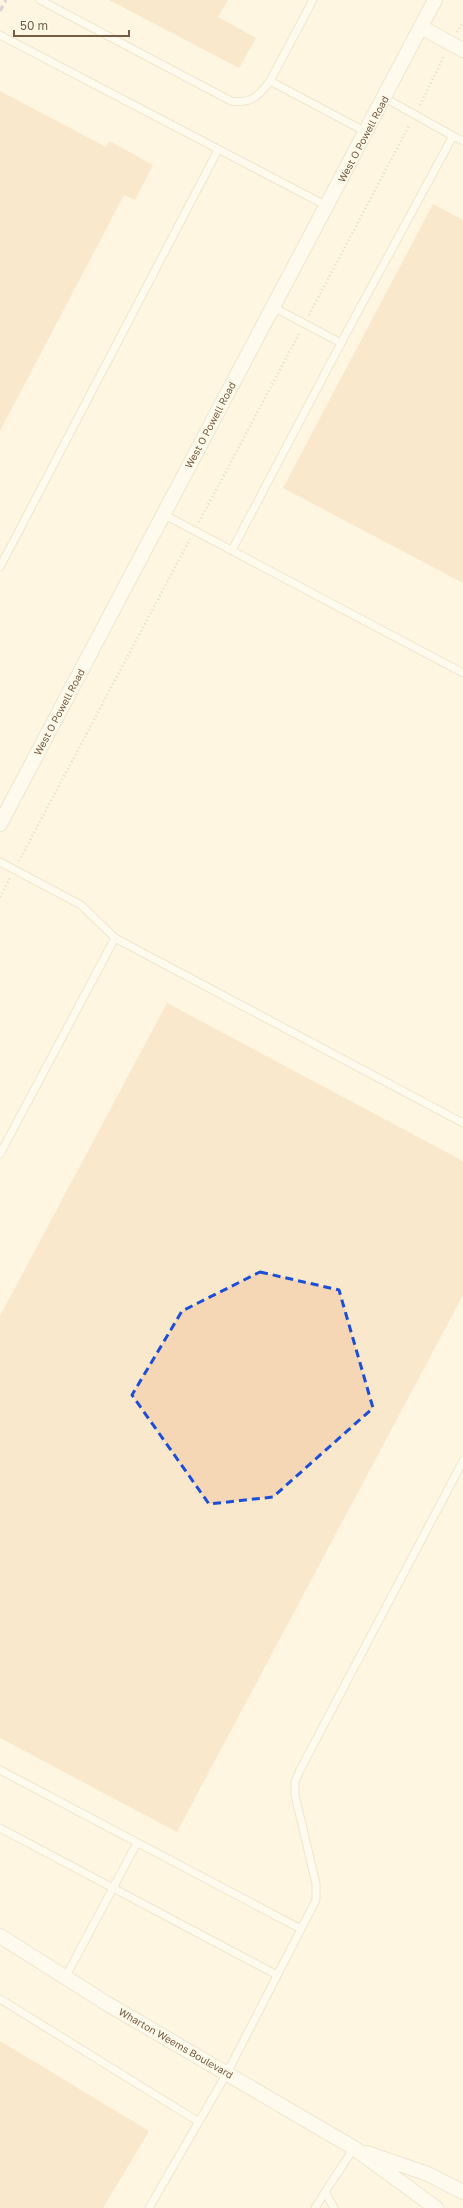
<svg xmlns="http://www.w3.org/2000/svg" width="463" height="2208" viewBox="0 0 463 2208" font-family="'Golos Text',sans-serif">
<rect width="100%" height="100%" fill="#fef6e0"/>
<path fill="#f5d7b6" d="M109 0H228L218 17 256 38 239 68Z
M0 91 106 147 109 141 153 165 135 200 124 195 0 431Z
M433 204 463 220V583L283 488Z
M167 1003 463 1161V1295L177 1832 0 1738V1316Z
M0 2041 149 2131 103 2208H0Z"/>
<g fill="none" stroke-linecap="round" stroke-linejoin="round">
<defs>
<path id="lane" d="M40 0 231 101C251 104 259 96 270 81L366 132
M0 35 327 206
M270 81 313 0
M385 98 453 136
M273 307 341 343 453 136 463 141
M163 514 463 673
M232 550 341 343
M0 567 218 150
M0 862 81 905 115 938
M0 1154 115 938 463 1123
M0 1770 301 1929 227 2073 149 2208
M0 1828 277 1975
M301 1929 316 1900V1884L295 1795V1782L300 1770 463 1461
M66 1976 137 1843
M0 1999 199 2122
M315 2208 325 2192
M334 2208 325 2192 354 2148"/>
<path id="street" d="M421 27 463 50
M0 824 435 0
M0 1936 106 2003 354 2148 436 2208
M367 2153 428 2174 463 2192"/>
</defs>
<use href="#lane" stroke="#e2d2bb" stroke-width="9"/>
<use href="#street" stroke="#e2d2bb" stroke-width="16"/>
<path stroke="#d9ba99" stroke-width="2.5" stroke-dasharray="1 3" stroke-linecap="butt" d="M457 32 463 23
M420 105 444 56
M309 315 410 124
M199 522 300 332
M19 861 190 539
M0 897 10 878"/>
<use href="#lane" stroke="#fff" stroke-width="7"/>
<use href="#street" stroke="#fff" stroke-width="14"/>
<path stroke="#b99fc7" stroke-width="3" stroke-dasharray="6 4" stroke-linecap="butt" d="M0 11 6 0"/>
</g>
<path d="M0 0H463V2208H0ZM260 1272 339 1290 373 1408 273 1497 209 1504 132 1395 182 1311Z" fill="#fef6e0" fill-opacity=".55" fill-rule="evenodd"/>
<path fill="none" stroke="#1d4ed8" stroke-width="3" stroke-dasharray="8 5" stroke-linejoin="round" d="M260 1272 339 1290 373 1408 273 1497 209 1504 132 1395 182 1311Z"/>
<g text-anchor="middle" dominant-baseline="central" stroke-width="3" stroke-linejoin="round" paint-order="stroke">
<g font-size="10" fill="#765d46" stroke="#fff9e7">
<text transform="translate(363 139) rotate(-62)">West O Powell Road</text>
<text transform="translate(210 425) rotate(-62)">West O Powell Road</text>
<text transform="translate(59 712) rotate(-62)">West O Powell Road</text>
<text transform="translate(176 2043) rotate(30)">Wharton Weems Boulevard</text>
</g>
</g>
<path d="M14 30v6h115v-6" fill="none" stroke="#765d46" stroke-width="2"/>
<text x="20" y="30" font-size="12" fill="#765d46" stroke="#fff9e7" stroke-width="3" paint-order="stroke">50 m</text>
</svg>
